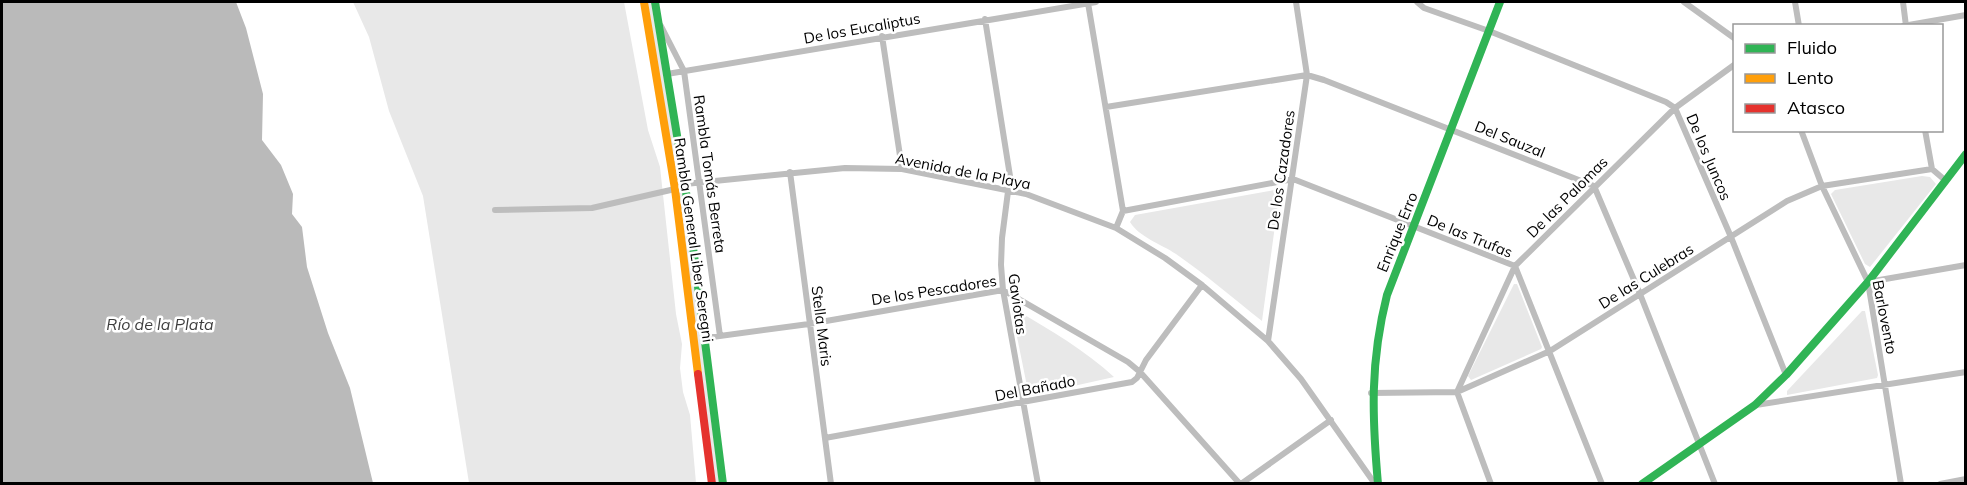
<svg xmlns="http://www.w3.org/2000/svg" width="1967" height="485" viewBox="0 0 1967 485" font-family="Mulish,sans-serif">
<rect width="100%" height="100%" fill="#fff"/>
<path fill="#e8e8e8" d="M353 2H624L648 130 660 167 676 314 682 344 680 368 683 392 690 415 696 483H469L423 196 389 111 369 37Z
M648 2H651L682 188 719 483H715Z
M1922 176 1930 177 1936 184 1870 267 1865 264 1831 194 1835 190Z
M1280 189 1262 321C1233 298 1206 275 1176 254 1161 244 1139 237 1130 222L1135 215Z
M1514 284H1517L1542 347 1541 349 1471 380 1468 376Z
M1011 307C1047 328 1084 349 1114 377L1029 396Z
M1862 311H1865L1878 375 1877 378 1787 395V391Z"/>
<path fill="#bababa" d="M2 2H236L246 28 263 94 262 140 281 165 293 194 292 214 302 227 307 267 328 333 350 388 373 483H2Z"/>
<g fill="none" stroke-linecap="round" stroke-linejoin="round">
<path stroke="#bdbdbd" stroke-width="6" d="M1417 2 1424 8 1489 31 1666 102 1675 108 1731 237 1786 375
M1684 2 1734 38
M1795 2 1799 26
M1903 2 1906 26
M1088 3 1123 211 1116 228
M985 19 1010 176 1002 238 1001 265 1003 290 1038 484
M661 26 684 71 720 336
M1903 26 1966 15
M882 36 902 169
M667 74 1096 2
M1106 107 1307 75 1324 80 1594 186 1640 294 1715 484
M1801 130 1822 186 1868 282 1901 484
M1925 130 1932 169 1946 181
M790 172 831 484
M685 184 845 168 902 169 1026 194 1116 228 1165 258 1202 285 1268 341 1301 379 1375 484
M495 210 592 208 675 189
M1123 211 1293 179 1515 266 1602 484
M1868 282 1966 265
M705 338 809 324 1003 290 1128 362 1140 372 1240 484
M1268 341 1307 75 1296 2
M1371 393 1457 392 1550 351 1787 201 1822 186 1932 169
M1756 405 1966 372
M825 438 1132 382 1137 378 1146 360 1202 285
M1241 484 1331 420
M1491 484 1457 392 1515 266 1675 108 1734 65
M1940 484 1966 479"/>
<path stroke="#30b455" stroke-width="8" d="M655 2 685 184 723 484
M1378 484C1372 416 1370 362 1387 295L1500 2
M1642 484 1755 405 1786 375 1868 282 1966 154"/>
<path stroke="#ff9f0a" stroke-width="8" d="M644 2 675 189 698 374"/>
<path stroke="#e5322d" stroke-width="8" d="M698 374 712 484"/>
</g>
<g text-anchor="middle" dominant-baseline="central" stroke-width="5" stroke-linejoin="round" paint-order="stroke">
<g font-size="15" fill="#000" stroke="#fff">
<text transform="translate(862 28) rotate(-10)">De los Eucaliptus</text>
<text transform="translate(1510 139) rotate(22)">Del Sauzal</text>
<text transform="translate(1709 157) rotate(67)">De los Juncos</text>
<text transform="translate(1281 170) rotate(-82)">De los Cazadores</text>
<text transform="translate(963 171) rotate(11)">Avenida de la Playa</text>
<text transform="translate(710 174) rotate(82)">Rambla Tomás Berreta</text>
<text transform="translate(1567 197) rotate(-45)">De las Palomas</text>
<text transform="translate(1397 232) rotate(-68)">Enrique Erro</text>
<text transform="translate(1470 236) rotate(22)">De las Trufas</text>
<text transform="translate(694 240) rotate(82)">Rambla General Liber Seregni</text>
<text transform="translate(1646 276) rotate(-32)">De las Culebras</text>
<text transform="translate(934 290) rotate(-9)">De los Pescadores</text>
<text transform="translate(1018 304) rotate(82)">Gaviotas</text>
<text transform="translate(1885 317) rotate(79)">Barlovento</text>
<text transform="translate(822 326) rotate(83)">Stella Maris</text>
<text transform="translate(1035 388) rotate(-11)">Del Bañado</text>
</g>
<g font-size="16" font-style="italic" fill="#3d3d3d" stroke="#fff">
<text x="160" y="324">Río de la Plata</text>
</g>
</g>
<rect width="1967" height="485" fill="none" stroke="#000000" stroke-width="6"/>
<rect x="1733" y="24" width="210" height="108" fill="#ffffff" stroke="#999999" stroke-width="1.5"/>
<rect x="1745" y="44" width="30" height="9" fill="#30b455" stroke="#999999" stroke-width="1.5"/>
<text x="1787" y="54" font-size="18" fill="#000000">Fluido</text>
<rect x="1745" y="74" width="30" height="9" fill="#ff9f0a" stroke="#999999" stroke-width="1.5"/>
<text x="1787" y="84" font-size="18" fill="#000000">Lento</text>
<rect x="1745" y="104" width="30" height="9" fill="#e5322d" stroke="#999999" stroke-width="1.5"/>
<text x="1787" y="114" font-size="18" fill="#000000">Atasco</text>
</svg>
